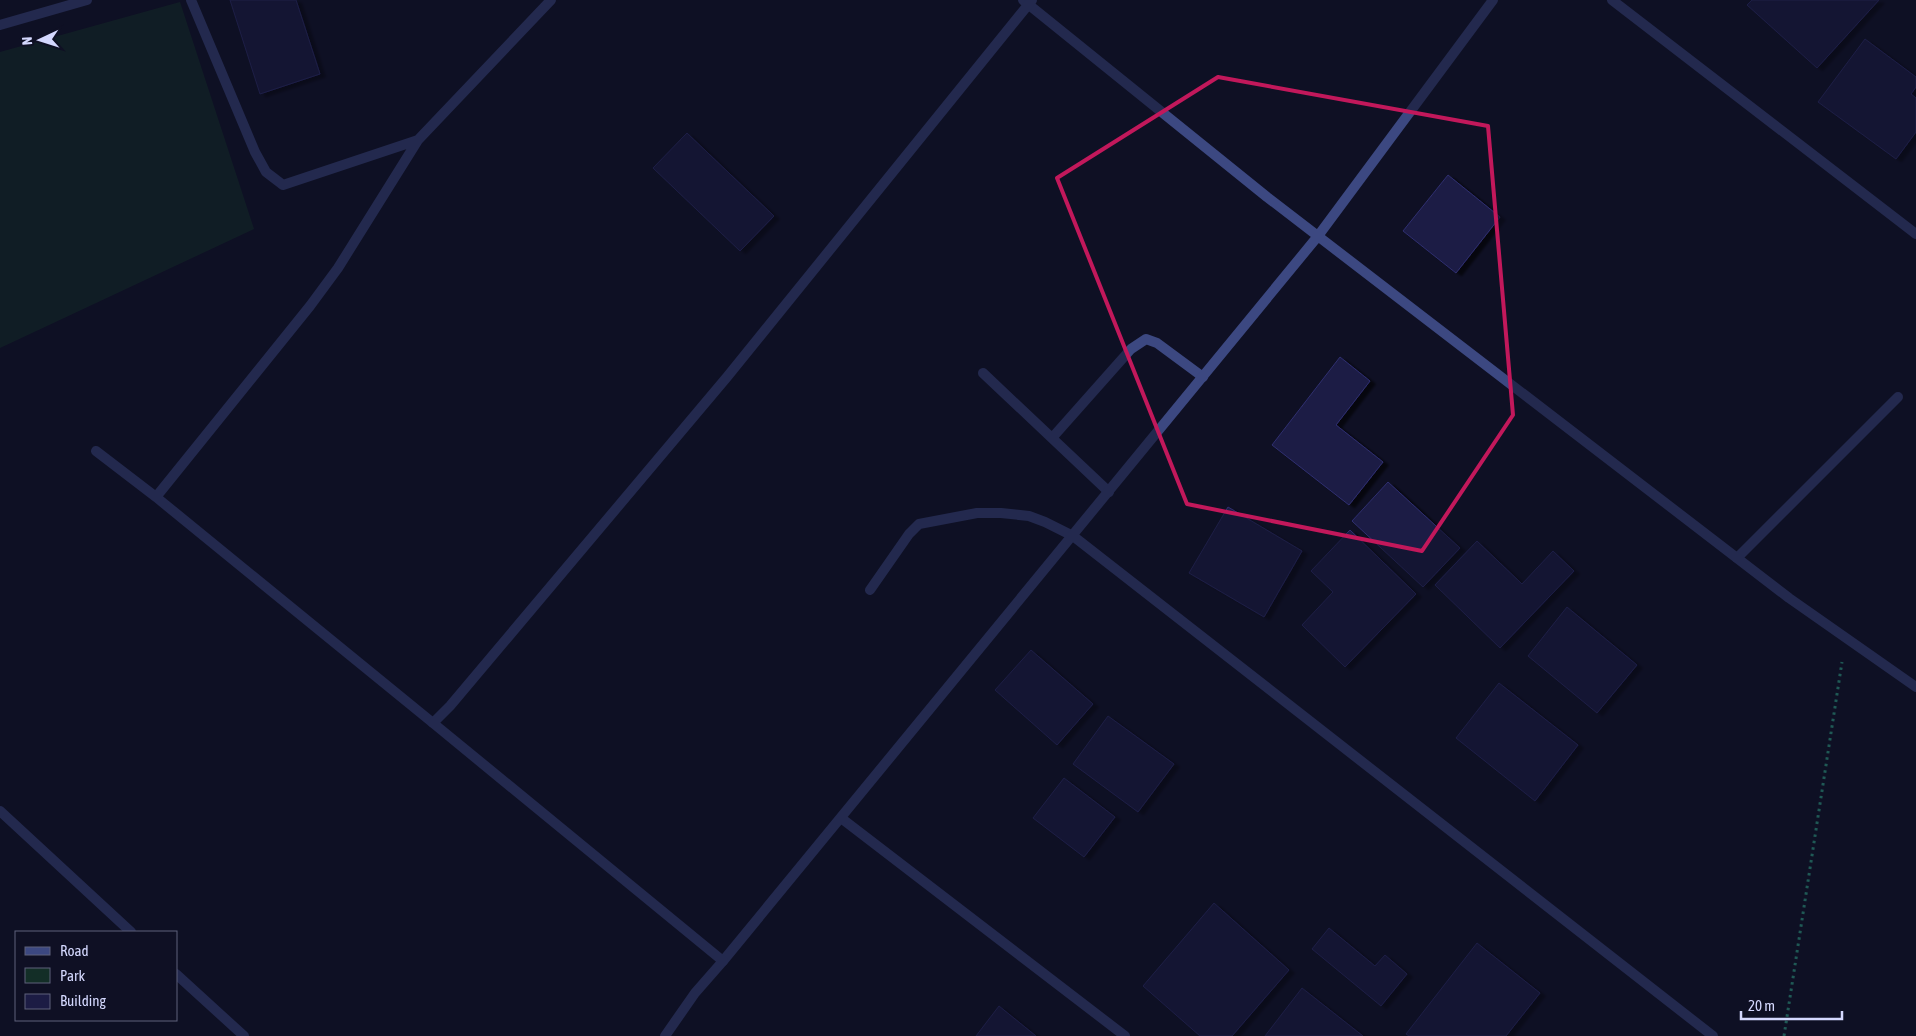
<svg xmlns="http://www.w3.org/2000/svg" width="1916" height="1036" viewBox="0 0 1916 1036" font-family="'Asap Condensed',sans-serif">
<defs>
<filter id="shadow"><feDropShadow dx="5.5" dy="3" stdDeviation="1" flood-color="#0009"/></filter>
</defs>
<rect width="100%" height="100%" fill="#0f1024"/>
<path fill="#132e27" d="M180 2 254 229 0 348V52Z"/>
<path fill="#1c1c44" stroke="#2f2f70" filter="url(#shadow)" d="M230 0H296L320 74 260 94Z
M1752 0H1879L1817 68 1747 5Z
M1865 39 1916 77V87L1911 94 1916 98V132L1896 159 1818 102Z
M687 133 774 216 740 251 653 168Z
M1448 175 1500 217 1456 273 1403 231Z
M1340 357 1370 381 1336 425 1383 462 1349 505 1272 445Z
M1388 482 1460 548 1423 587 1352 521Z
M1228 507 1302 551 1264 617 1189 573Z
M1350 530 1416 594 1345 667 1302 625 1333 592 1311 571Z
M1477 541 1522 584 1553 551 1574 571 1500 648 1435 585Z
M1567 607 1637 665 1597 713 1528 656Z
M1031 650 1093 704 1057 745 995 690Z
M1499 683 1578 745 1535 801 1456 738Z
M1108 716 1174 764 1138 812 1073 764Z
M1064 778 1115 817 1084 857 1033 818Z
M1214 903 1289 970 1232 1036H1200L1143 986Z
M1329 928 1375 966 1385 955 1407 974 1381 1006 1312 949Z
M1477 943 1540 993 1506 1036H1409L1406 1034Z
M1302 988 1363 1036H1265Z
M999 1006 1036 1036H976Z"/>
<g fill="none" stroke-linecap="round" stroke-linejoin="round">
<path stroke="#33b291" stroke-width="3" stroke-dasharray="2.5 4" stroke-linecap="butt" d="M1784 1036 1842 662"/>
<path stroke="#3c4881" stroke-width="10" d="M983 373 1109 492
M1052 438 1131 349 1146 339 1157 343 1203 377
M1737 558 1898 397
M870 590 909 534 919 524 977 513H1001L1029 516 1045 522 1073 536"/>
<path stroke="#3c4881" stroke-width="10" d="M191 0 255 152 266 172 283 185 418 140
M1023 0 1267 197 1789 598 1916 687
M1612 0 1916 234
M0 25 87 0
M96 451 156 497 433 723
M156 497 310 306 338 268 418 140 551 0
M1073 536 1713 1036
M0 811 131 932
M841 818 1125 1036
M723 961 1318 236 1493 0
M176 974 244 1036"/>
<path stroke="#3c4881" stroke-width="10" d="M665 1036 695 993 723 961 433 723 450 706 727 377 1032 0"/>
</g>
<path d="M0 0H1916V1036H0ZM1218 77 1488 126 1513 415 1422 551 1187 504 1057 178Z" fill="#0f1024" fill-opacity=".55" fill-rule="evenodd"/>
<path fill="none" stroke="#c2185b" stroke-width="4" stroke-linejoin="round" d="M1218 77 1488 126 1513 415 1422 551 1187 504 1057 178Z"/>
<rect x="15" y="931" width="162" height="90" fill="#0f1024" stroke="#5e607b"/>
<rect x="25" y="947" width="25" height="8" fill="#3c4881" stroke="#5e607b"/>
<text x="60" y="956" font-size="15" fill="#d4d8fe">Road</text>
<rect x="25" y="968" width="25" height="15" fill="#132e27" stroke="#5e607b"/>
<text x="60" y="981" font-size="15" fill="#d4d8fe">Park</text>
<rect x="25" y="994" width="25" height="15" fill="#1c1c44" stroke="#5e607b"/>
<text x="60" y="1006" font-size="15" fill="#d4d8fe">Building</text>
<g transform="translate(40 40) rotate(266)" stroke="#0f1024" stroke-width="4" paint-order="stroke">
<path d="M0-4L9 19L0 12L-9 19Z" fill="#d4d8fe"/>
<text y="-8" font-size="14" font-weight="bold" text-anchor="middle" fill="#d4d8fe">N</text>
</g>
<path d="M1741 1011v8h101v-8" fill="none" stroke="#d4d8fe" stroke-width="2.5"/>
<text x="1748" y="1011" font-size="15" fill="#d4d8fe" stroke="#0f1024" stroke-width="4" paint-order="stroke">20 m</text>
</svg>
